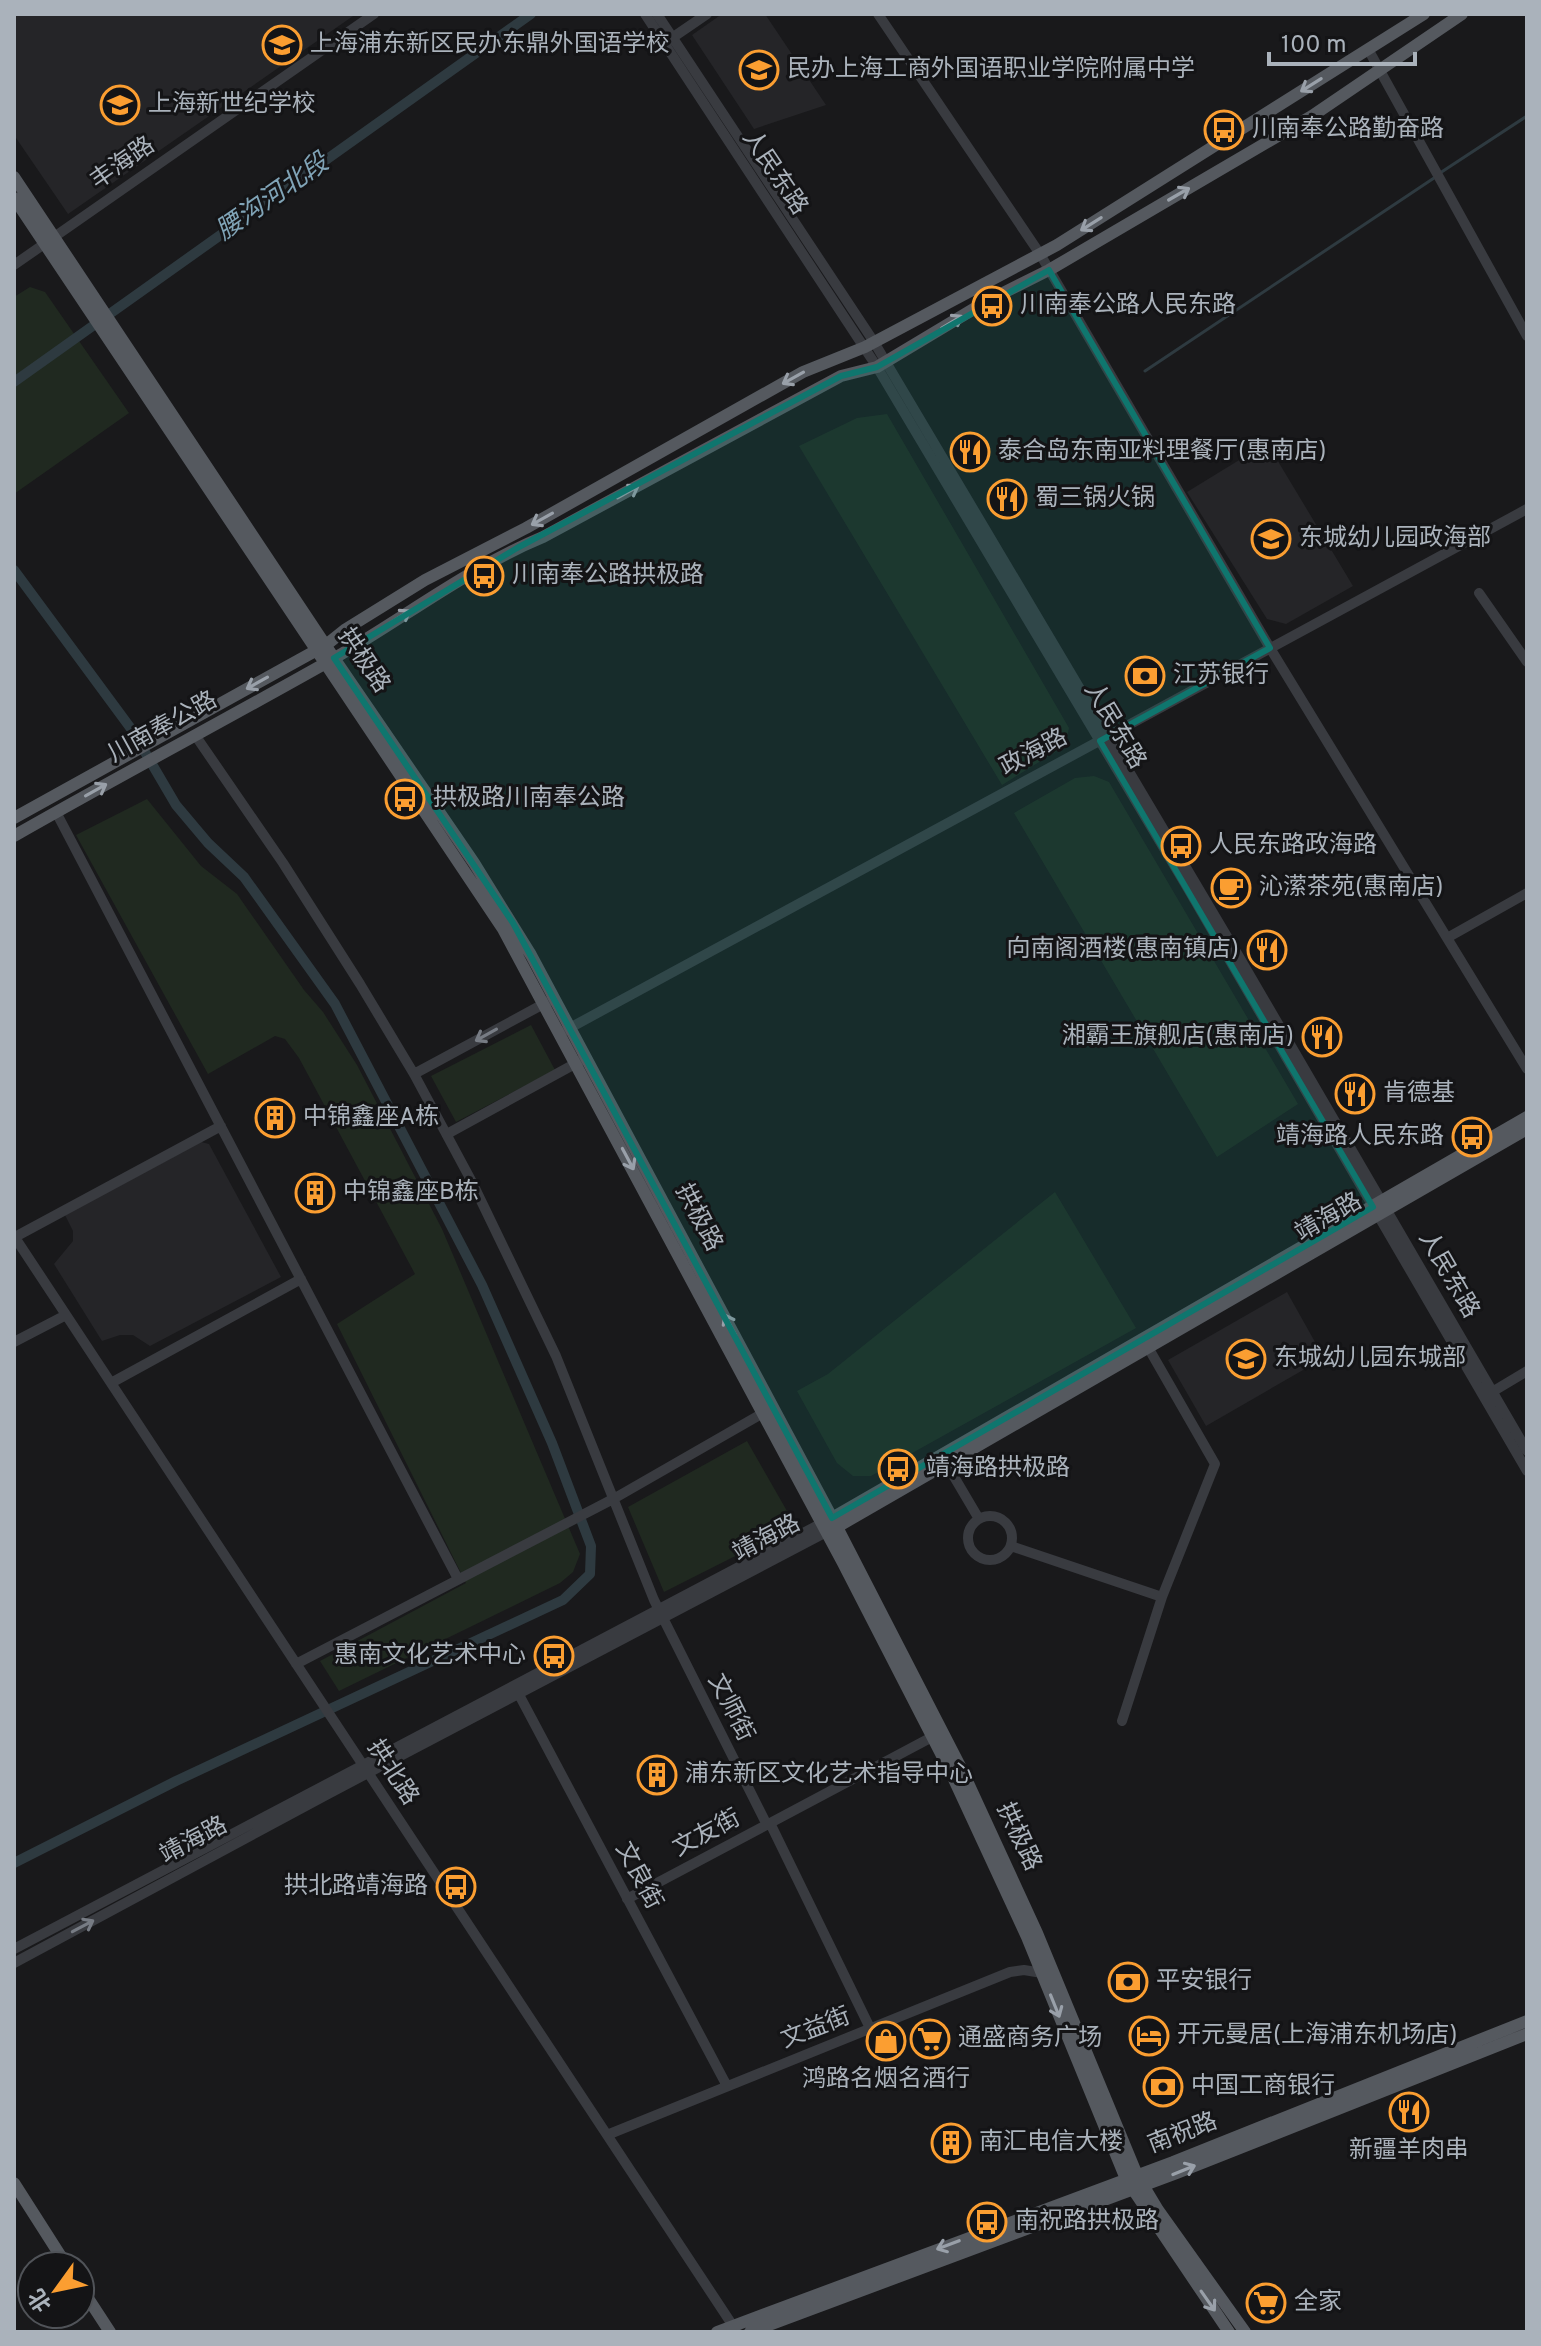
<svg xmlns="http://www.w3.org/2000/svg" width="1541" height="2346" viewBox="0 0 1541 2346" font-family="Overpass,'Noto Sans SC',sans-serif">
<rect width="100%" height="100%" fill="#19191b"/>
<path fill="#252528" d="M14 14H356L68 214 14 135Z
M722 14H765L826 105 754 129 692 35Z
M1267 443 1353 586 1286 624 1267 619 1187 492Z
M201 1142 209 1144 281 1277 150 1346 133 1335H120L102 1341 54 1264 73 1241V1231L65 1215Z
M1287 1292 1324 1358 1206 1426 1168 1360Z"/>
<path fill="#202920" d="M30 287 45 292 129 413 14 494V297Z
M887 414 1069 728 1065 746 1002 785 799 446 857 418Z
M1094 776 1109 782 1298 1104 1217 1157 1014 813 1075 778Z
M147 799 201 866 237 894 304 990 323 1012 357 1065 442 1229 580 1554 573 1572 560 1583 339 1691 320 1661 466 1583 337 1324 415 1274 299 1058 285 1039 275 1036 208 1074 76 835Z
M531 1025 555 1070 456 1122 431 1076Z
M1055 1192 1136 1328 871 1476H853L837 1463 797 1391 828 1374Z
M747 1441 791 1518 781 1533 664 1592 628 1507Z"/>
<g fill="none" stroke-linecap="round" stroke-linejoin="round">
<path stroke="#2e3a40" stroke-width="3" d="M1440 173 1527 116
M1145 371 1434 178"/>
<path stroke="#2e3a40" stroke-width="10" d="M14 382 531 14
M14 570 132 730 176 805 208 843 244 877 335 1004 482 1285 552 1443 591 1546 590 1574 563 1600 176 1781 14 1863"/>
<path stroke="#393b40" stroke-width="10" d="M645 14 877 367 1187 887 1527 1471
M657 14 874 342 1238 955 1527 1451
M878 14 1040 254 1270 648 1527 1069
M669 40 707 14
M1368 49 1527 336
M14 265 374 14
M1479 593 1527 662
M195 735 283 863 360 984 414 1074 472 1182 556 1356 654 1600 767 1825
M56 812 458 1579
M1447 938 1527 893
M566 1030 1527 509
M414 1074 549 1001
M447 1134 582 1060
M14 1236 737 2332
M15 1237 221 1126
M14 1342 66 1315
M111 1383 301 1279
M1492 1392 1527 1371
M943 1458 979 1519
M968 1538a22 22 0 1 1 44 0a22 22 0 1 1-44 0Z
M1011 1546 1162 1597
M296 1664 615 1498 763 1413
M516 1689 727 2086
M1122 1721 1162 1597 1215 1464 1145 1342
M770 1823 871 2030
M627 1899 932 1737
M14 1949 826 1521
M14 1963 328 1794 832 1529
M607 2135 1010 1972 1024 1970 1042 1973"/>
<path stroke="#55595f" stroke-width="12" d="M14 177 334 658 474 863 531 955 837 1527 962 1770 1037 1933 1137 2175 1158 2210 1245 2332
M14 198 503 929 843 1563 952 1775 1027 1937 1126 2179 1229 2332
M14 818 326 645 346 629 425 580 526 528 803 372 865 347 1057 245 1424 14
M14 836C119 776 227 719 333 659 403 619 468 568 543 537L841 376 877 367 987 301 1049 270 1312 116 1462 14
M832 1518 1527 1117
M837 1527 1527 1129
M14 2183 67 2266
M80 2286 110 2332
M717 2332 1173 2162 1527 2021
M750 2332 1177 2173 1527 2034"/>
</g>
<defs><path id="oneway-shaft" d="M-6 0H5M1.5-3L5.5 0L1.5 3" fill="none" stroke-width="1.6" stroke-linecap="round" stroke-linejoin="round" transform="scale(2)"/></defs>
<g stroke="#99a0a9">
<use href="#oneway-shaft" transform="translate(1311 85) rotate(148)"/>
<use href="#oneway-shaft" transform="translate(1179 194) rotate(-30)"/>
<use href="#oneway-shaft" transform="translate(1091 224) rotate(148)"/>
<use href="#oneway-shaft" transform="translate(952 322) rotate(-31)"/>
<use href="#oneway-shaft" transform="translate(793 378) rotate(151)"/>
<use href="#oneway-shaft" transform="translate(628 492) rotate(-29)"/>
<use href="#oneway-shaft" transform="translate(542 519) rotate(151)"/>
<use href="#oneway-shaft" transform="translate(400 617) rotate(-32)"/>
<use href="#oneway-shaft" transform="translate(257 683) rotate(151)"/>
<use href="#oneway-shaft" transform="translate(96 790) rotate(-29)"/>
<use href="#oneway-shaft" transform="translate(628 1159) rotate(62)"/>
<use href="#oneway-shaft" transform="translate(730 1325) rotate(-118)"/>
<use href="#oneway-shaft" transform="translate(1055 2006) rotate(68)"/>
<use href="#oneway-shaft" transform="translate(1184 2170) rotate(-22)"/>
<use href="#oneway-shaft" transform="translate(948 2245) rotate(159)"/>
<use href="#oneway-shaft" transform="translate(1208 2301) rotate(55)"/>
</g>
<g stroke="#777c84">
<use href="#oneway-shaft" transform="translate(486 1035) rotate(151)"/>
<use href="#oneway-shaft" transform="translate(83 1926) rotate(-28)"/>
</g>
<path fill="#0f766e" fill-opacity="0.2" stroke="#0f766e" stroke-width="6" stroke-linejoin="round" d="M1049 270 1270 648 1100 741 1373 1207 832 1518 513 923 334 658 517 548 841 376 877 367Z"/>
<defs>
<symbol id="school-ring" viewBox="-11 -11 22 22"><circle r="9.5" fill="#141416" stroke="#fb9e31" stroke-width="1.5"/><path d="M0-5L7-2L0 1L-7-2ZM-4 1L0 2.5L4 1V4Q0 6-4 4Z" fill="#fb9e31"/></symbol>
<symbol id="bus-ring" viewBox="-11 -11 22 22"><circle r="9.5" fill="#141416" stroke="#fb9e31" stroke-width="1.5"/><path d="M-5-6H5V4H4V6H2V4H-2V6H-4V4H-5ZM-3.5-4V0h7V-4ZM-3.5 1.2v1.5H-2V1.2ZM2 1.2v1.5H3.5V1.2Z" fill="#fb9e31"/></symbol>
<symbol id="restaurant-ring" viewBox="-11 -11 22 22"><circle r="9.5" fill="#141416" stroke="#fb9e31" stroke-width="1.5"/><path d="M-5-6h1v4h1v-4h1v4h1v-4h1v5L-1.5 .5V6h-2V.5L-5-1ZM5-6V6H3V1.5H1.5Q1.5-4 5-6Z" fill="#fb9e31"/></symbol>
<symbol id="bank-ring" viewBox="-11 -11 22 22"><circle r="9.5" fill="#141416" stroke="#fb9e31" stroke-width="1.5"/><path d="M-6-4H6V4H-6ZM0-2.3a2.3 2.3 0 1 0 0 4.6a2.3 2.3 0 1 0 0-4.6Z" fill="#fb9e31"/></symbol>
<symbol id="cafe-ring" viewBox="-11 -11 22 22"><circle r="9.5" fill="#141416" stroke="#fb9e31" stroke-width="1.5"/><path d="M-5.5-4.5H6V0H3Q3 3.5 0 3.5H-2.5Q-5.5 3.5-5.5 0ZM3-3.2v2h1.7v-2ZM-6 4.5H4V6H-6Z" fill="#fb9e31"/></symbol>
<symbol id="building-ring" viewBox="-11 -11 22 22"><circle r="9.5" fill="#141416" stroke="#fb9e31" stroke-width="1.5"/><path d="M-4-6H4V6H1V3H-1V6H-4ZM-2.5-4.3h1.7v1.8h-1.7ZM.8-4.3h1.7v1.8H.8ZM-2.5-1h1.7V.8h-1.7ZM.8-1h1.7V.8H.8Z" fill="#fb9e31"/></symbol>
<symbol id="hotel-ring" viewBox="-11 -11 22 22"><circle r="9.5" fill="#141416" stroke="#fb9e31" stroke-width="1.5"/><path d="M-6-4.5h1.5V1H6V5H4.5V3h-9V5H-6ZM-4 0a1.8 1.8 0 1 1 3.6 0ZM.5 0V-2.5h3Q6-2.5 6 0Z" fill="#fb9e31"/></symbol>
<symbol id="supermarket-ring" viewBox="-11 -11 22 22"><circle r="9.5" fill="#141416" stroke="#fb9e31" stroke-width="1.5"/><path d="M-6-5.5h2.5l.6 2H6L4.5 2H-2.5L-4.4-4H-6ZM-1.5 3.2a1.3 1.3 0 1 0 .1 0ZM3 3.2a1.3 1.3 0 1 0 .1 0Z" fill="#fb9e31"/></symbol>
<symbol id="shop-ring" viewBox="-11 -11 22 22"><circle r="9.5" fill="#141416" stroke="#fb9e31" stroke-width="1.5"/><path d="M-5-2.5h2.3a2.7 3.5 0 0 1 5.4 0H5L5.5 6h-11ZM-1.5-2.5h3a1.5 2.3 0 0 0-3 0Z" fill="#fb9e31"/></symbol>
</defs>
<g fill-rule="evenodd">
<use href="#school-ring" x="260" y="23" width="44" height="44"/>
<use href="#school-ring" x="737" y="48" width="44" height="44"/>
<use href="#school-ring" x="98" y="83" width="44" height="44"/>
<use href="#bus-ring" x="1202" y="108" width="44" height="44"/>
<use href="#bus-ring" x="970" y="284" width="44" height="44"/>
<use href="#restaurant-ring" x="948" y="430" width="44" height="44"/>
<use href="#restaurant-ring" x="985" y="477" width="44" height="44"/>
<use href="#school-ring" x="1249" y="517" width="44" height="44"/>
<use href="#bus-ring" x="462" y="554" width="44" height="44"/>
<use href="#bank-ring" x="1123" y="654" width="44" height="44"/>
<use href="#bus-ring" x="383" y="777" width="44" height="44"/>
<use href="#bus-ring" x="1159" y="824" width="44" height="44"/>
<use href="#cafe-ring" x="1209" y="866" width="44" height="44"/>
<use href="#restaurant-ring" x="1245" y="928" width="44" height="44"/>
<use href="#restaurant-ring" x="1300" y="1015" width="44" height="44"/>
<use href="#restaurant-ring" x="1333" y="1072" width="44" height="44"/>
<use href="#building-ring" x="253" y="1096" width="44" height="44"/>
<use href="#bus-ring" x="1450" y="1115" width="44" height="44"/>
<use href="#building-ring" x="293" y="1171" width="44" height="44"/>
<use href="#school-ring" x="1224" y="1337" width="44" height="44"/>
<use href="#bus-ring" x="876" y="1447" width="44" height="44"/>
<use href="#bus-ring" x="532" y="1634" width="44" height="44"/>
<use href="#building-ring" x="635" y="1753" width="44" height="44"/>
<use href="#bus-ring" x="434" y="1865" width="44" height="44"/>
<use href="#bank-ring" x="1106" y="1960" width="44" height="44"/>
<use href="#hotel-ring" x="1127" y="2014" width="44" height="44"/>
<use href="#supermarket-ring" x="908" y="2017" width="44" height="44"/>
<use href="#shop-ring" x="864" y="2019" width="44" height="44"/>
<use href="#bank-ring" x="1141" y="2065" width="44" height="44"/>
<use href="#restaurant-ring" x="1387" y="2090" width="44" height="44"/>
<use href="#building-ring" x="929" y="2121" width="44" height="44"/>
<use href="#bus-ring" x="965" y="2200" width="44" height="44"/>
<use href="#supermarket-ring" x="1244" y="2281" width="44" height="44"/>
</g>
<g text-anchor="middle" dominant-baseline="central" stroke-width="6" stroke-linejoin="round" paint-order="stroke">
<g font-size="24" fill="#aab2bb" stroke="#141416" text-anchor="start">
<text x="310" y="45">上海浦东新区民办东鼎外国语学校</text>
<text x="787" y="70">民办上海工商外国语职业学院附属中学</text>
<text x="148" y="105">上海新世纪学校</text>
<text x="1252" y="130">川南奉公路勤奋路</text>
<text x="1020" y="306">川南奉公路人民东路</text>
<text x="998" y="452">泰合岛东南亚料理餐厅(惠南店)</text>
<text x="1035" y="499">蜀三锅火锅</text>
<text x="1299" y="539">东城幼儿园政海部</text>
<text x="512" y="576">川南奉公路拱极路</text>
<text x="1173" y="676">江苏银行</text>
<text x="433" y="799">拱极路川南奉公路</text>
<text x="1209" y="846">人民东路政海路</text>
<text x="1259" y="888">沁潆茶苑(惠南店)</text>
<text x="1239" y="950" text-anchor="end">向南阁酒楼(惠南镇店)</text>
<text x="1294" y="1037" text-anchor="end">湘霸王旗舰店(惠南店)</text>
<text x="1383" y="1094">肯德基</text>
<text x="303" y="1118">中锦鑫座A栋</text>
<text x="1444" y="1137" text-anchor="end">靖海路人民东路</text>
<text x="343" y="1193">中锦鑫座B栋</text>
<text x="1274" y="1359">东城幼儿园东城部</text>
<text x="926" y="1469">靖海路拱极路</text>
<text x="526" y="1656" text-anchor="end">惠南文化艺术中心</text>
<text x="685" y="1775">浦东新区文化艺术指导中心</text>
<text x="428" y="1887" text-anchor="end">拱北路靖海路</text>
<text x="1156" y="1982">平安银行</text>
<text x="1177" y="2036">开元曼居(上海浦东机场店)</text>
<text x="958" y="2039">通盛商务广场</text>
<text x="886" y="2080" text-anchor="middle">鸿路名烟名酒行</text>
<text x="1191" y="2087">中国工商银行</text>
<text x="979" y="2143">南汇电信大楼</text>
<text x="1409" y="2151" text-anchor="middle">新疆羊肉串</text>
<text x="1015" y="2222">南祝路拱极路</text>
<text x="1294" y="2303">全家</text>
</g>
<g font-size="24" fill="#aab2bb" stroke="#141416">
<text transform="translate(123 164) rotate(-35)">丰海路</text>
<text transform="translate(774 173) rotate(56)">人民东路</text>
<text transform="translate(363 661) rotate(56)">拱极路</text>
<text transform="translate(1114 726) rotate(59)">人民东路</text>
<text transform="translate(163 728) rotate(-29)">川南奉公路</text>
<text transform="translate(1034 753) rotate(-28)">政海路</text>
<text transform="translate(698 1218) rotate(62)">拱极路</text>
<text transform="translate(1329 1218) rotate(-30)">靖海路</text>
<text transform="translate(1448 1275) rotate(60)">人民东路</text>
<text transform="translate(767 1539) rotate(-28)">靖海路</text>
<text transform="translate(730 1708) rotate(63)">文师街</text>
<text transform="translate(392 1773) rotate(57)">拱北路</text>
<text transform="translate(707 1834) rotate(-28)">文友街</text>
<text transform="translate(1018 1837) rotate(65)">拱极路</text>
<text transform="translate(194 1841) rotate(-28)">靖海路</text>
<text transform="translate(638 1876) rotate(62)">文良街</text>
<text transform="translate(816 2029) rotate(-21)">文益街</text>
<text transform="translate(1183 2134) rotate(-21)">南祝路</text>
</g>
<g font-size="26" font-style="italic" fill="#80a4b7" stroke="#141416">
<text transform="translate(273 198) rotate(-35)">腰沟河北段</text>
</g>
</g>
<rect width="1541" height="2346" fill="none" stroke="#aab2bb" stroke-width="32"/>
<g transform="translate(56 2290) rotate(237)"><circle r="38" fill="#141416" stroke="#505358" stroke-width="2"/>
<path d="M0-6L14 30L0 20L-14 30Z" fill="#fb9e31"/>
<text y="-12" font-size="22" font-weight="bold" text-anchor="middle" fill="#aab2bb">北</text>
</g>
<path d="M1269 52v12h146v-12" fill="none" stroke="#aab2bb" stroke-width="4"/>
<text x="1281" y="52" font-size="24" fill="#aab2bb" stroke="#141416" stroke-width="6" paint-order="stroke">100 m</text>
</svg>
